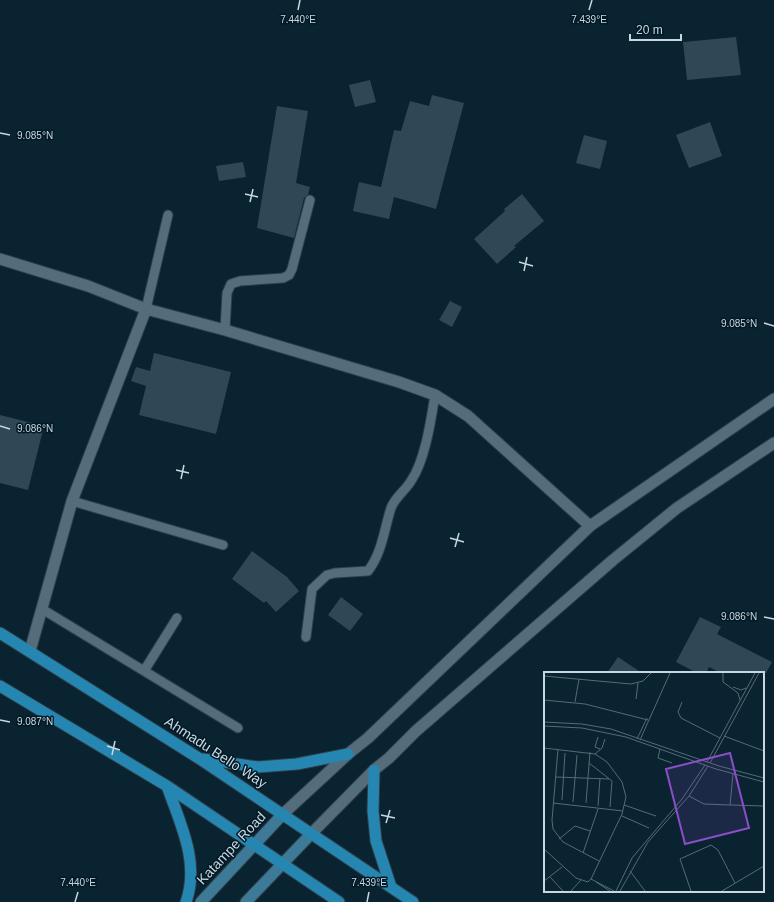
<svg xmlns="http://www.w3.org/2000/svg" width="774" height="902" viewBox="0 0 774 902" font-family="Arial,sans-serif">
<rect width="100%" height="100%" fill="#092330"/>
<path fill="#2e4856" d="M736 37 741 75 687 80 683 42Z
M370 80 376 102 355 107 349 85Z
M432 95 464 103 436 209 394 197 389 219 353 211 359 182 381 187 394 130 401 131 410 101 429 106Z
M277 106 308 111 296 183 310 187 308 195 304 198 294 238 257 228Z
M710 122 722 156 689 168 676 135Z
M584 135 607 141 600 169 576 163Z
M243 162 246 177 219 181 216 166Z
M522 194 544 221 514 246 516 247 497 264 474 239 505 211 504 209Z
M450 301 462 307 452 327 439 320Z
M154 353 231 372 216 434 139 415 146 386 131 381 136 367 150 371Z
M0 415 44 426 28 490 0 483Z
M252 551 287 577 299 591 276 612 266 601 264 603 232 579Z
M341 597 363 614 350 631 328 615Z
M700 617 721 627 717 634 772 662 766 673H721L709 667 706 673H697L676 662Z
M618 657 642 673H607Z"/>
<g fill="none" stroke-linecap="round" stroke-linejoin="round">
<defs>
<path id="service" d="M146 309 168 215
M225 330 227 293 231 284 240 281 283 278 289 275 292 269 310 200
M72 501 223 545
M42 609 238 728
M306 637 312 589 327 575 335 573 368 571C382 553 384 530 391 508 395 497 405 491 411 481 425 461 431 420 435 395
M144 671 177 618"/>
<path id="minor" d="M0 259 88 286 146 309
M30 651 72 501 146 309 225 330 399 382 435 395 468 416 590 526"/>
<path id="tertiary" d="M283 814 348 754 368 738 590 526 774 399
M311 834 374 770 389 758 416 731 613 560 677 508 774 443"/>
<path id="secondary" d="M201 902 283 814
M246 902 311 834"/>
<path id="primary" d="M0 633 200 759 413 902
M0 686 167 786 339 902
M203 759 258 767 297 764 348 754
M374 770 373 811 376 841 391 887
M167 786C180 823 200 862 186 902"/>
</defs>
<use href="#service" stroke="#303d48" stroke-width="11"/>
<use href="#minor" stroke="#303d48" stroke-width="13"/>
<use href="#tertiary" stroke="#303d48" stroke-width="13"/>
<use href="#secondary" stroke="#303d48" stroke-width="13"/>
<use href="#primary" stroke="#303d48" stroke-width="13"/>
<use href="#service" stroke="#536d7d" stroke-width="9"/>
<use href="#minor" stroke="#536d7d" stroke-width="11"/>
<use href="#tertiary" stroke="#536d7d" stroke-width="11"/>
<use href="#secondary" stroke="#3c7a97" stroke-width="11"/>
<use href="#primary" stroke="#2587b1" stroke-width="11"/>
</g>
<path fill="none" stroke="#c9d7e0" stroke-width="1.5" d="M298 10 300 0M589 10 592 0M0 133 10 135M245 194 258 197M250 202 253 189M519 262 533 266M524 271 527 257M764 323 774 326M0 426 10 429M176 470 189 473M181 479 184 465M450 538 464 542M455 547 459 533M764 617 774 619M0 720 10 722M107 746 120 750M112 755 115 741M381 815 395 818M386 823 390 810M75 902 78 892M367 902 369 892"/>
<g text-anchor="middle" dominant-baseline="central" stroke-width="3" stroke-linejoin="round" paint-order="stroke">
<g font-size="14" fill="#c9d7e0" stroke="#021926">
<text transform="translate(216 752) rotate(33)">Ahmadu Bello Way</text>
<text transform="translate(231 848) rotate(-47)">Katampe Road</text>
</g>
</g>
<g transform="translate(544 672)">
<rect width="220" height="220" fill="#092330"/>
<path fill="none" stroke="#566b76" stroke-width="1" d="M179 1V10L194 21 196 28M0 4 87 12 99 9 107 1M189 15 197 18 202 16M92 27 94 11M0 28 41 32 104 48M31 30 35 7M138 30 134 40 137 46 176 66M0 50 38 52 67 57 175 94 220 106M0 54 38 56 82 65 172 97 220 110M180 64 220 79M54 65 51 75 56 77M93 67 103 46M96 68 126 1M0 76 51 82 63 90 78 110 82 125 78 142 47 207 70 219M14 77 8 148 9 157 19 170 55 189M116 77 114 86 128 91M51 82 58 76 61 67M163 90 211 1M45 91 68 109 66 135M166 91 215 1M12 105 65 107M145 124 160 132 186 133 189 102M18 128 21 81M29 130 33 83M9 131 79 139M42 131 46 80M80 133 112 144M186 133 220 134M54 134 56 106M78 144 105 156M15 167 31 154 46 159M0 177 32 206 44 210 47 207M39 181 54 137M86 199 101 219M6 205 19 219M0 209 18 195M52 210 66 219M27 219 37 208M72 219 88 186 138 127 161 93M76 219 104 170 145 124 164 94M147 219 136 187 167 173 174 178 191 211M178 219 220 194"/>
<path fill="#8b4ec6" fill-opacity="0.15" stroke="#8b4ec6" stroke-width="2" d="M186 81 205 156 141 172 122 97Z"/>
<rect width="220" height="220" fill="none" stroke="#c9d7e0" stroke-width="2"/>
</g>
<g font-size="10" text-anchor="middle" fill="#c9d7e0" stroke="#021926" stroke-width="3" stroke-linejoin="round" paint-order="stroke">
<text x="298" y="23">7.440°E</text>
<text x="589" y="23">7.439°E</text>
<text x="35" y="139">9.085°N</text>
<text x="739" y="327">9.085°N</text>
<text x="35" y="432">9.086°N</text>
<text x="739" y="620">9.086°N</text>
<text x="35" y="725">9.087°N</text>
<text x="78" y="886">7.440°E</text>
<text x="369" y="886">7.439°E</text>
</g>
<path d="M630 34v6h51v-6" fill="none" stroke="#c9d7e0" stroke-width="2"/>
<text x="636" y="34" font-size="12" fill="#c9d7e0" stroke="#021926" stroke-width="3" paint-order="stroke">20 m</text>
</svg>
